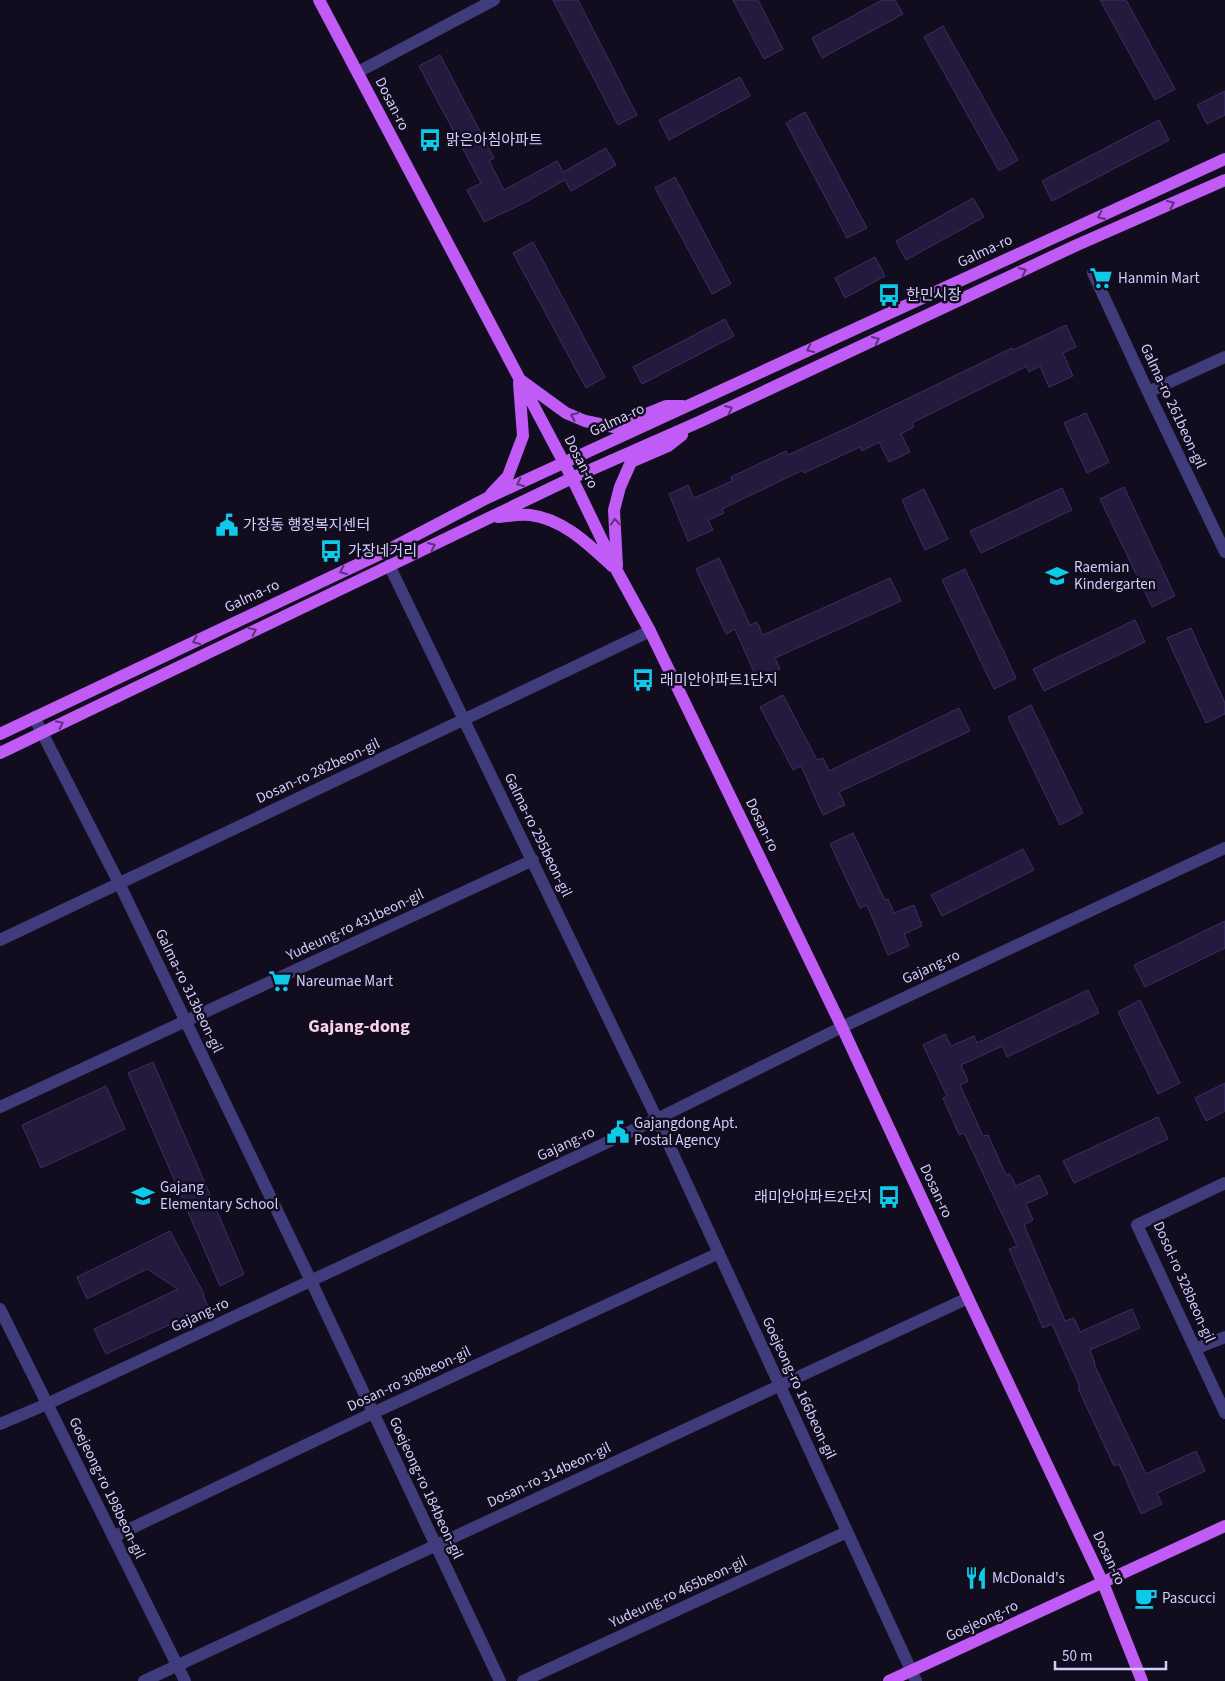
<svg xmlns="http://www.w3.org/2000/svg" width="1225" height="1681" viewBox="0 0 1225 1681" font-family="'Source Sans 3','Noto Sans KR',sans-serif">
<rect width="100%" height="100%" fill="#110d1e"/>
<path fill="#231a3e" stroke="#3c2e68" d="M553 0H578L637 115 618 125Z
M733 0H758L783 49 764 59Z
M882 0H895L903 14 822 58 812 38Z
M1100 0H1126L1175 89 1155 100Z
M943 26 1018 160 999 171 924 37Z
M440 55 494 158 489 161 504 190 557 161 563 172 606 148 616 165 571 191 565 180 524 203 484 222 467 190 481 183 419 66Z
M740 77 750 96 669 140 659 120Z
M1225 91V115L1207 124 1197 105Z
M805 112 867 228 847 238 786 123Z
M1159 120 1169 140 1052 201 1042 181Z
M675 177 731 284 712 294 655 188Z
M973 198 984 217 906 260 896 241Z
M533 242 605 377 586 388 513 253Z
M875 257 885 276 845 298 835 278Z
M725 319 734 336 642 384 633 367Z
M1066 325 1076 347 1063 353 1073 376 1049 387 1040 366 1029 372 1027 366 912 423 914 427 901 434 910 452 889 462 879 442 862 451 860 447 804 473 803 470 722 509 724 513 708 520 713 530 688 541 669 494 688 485 694 498 732 481 731 477 786 451 788 455 845 429 1012 348 1013 350Z
M1086 413 1109 462 1087 473 1064 423Z
M1124 487 1175 596 1152 607 1100 499Z
M1062 488 1072 510 981 553 970 531Z
M924 489 948 539 925 550 902 500Z
M719 558 750 625 757 622 763 635 890 578 901 601 775 658 780 669 757 679 735 629 726 634 696 569Z
M965 569 1016 678 994 689 942 580Z
M1135 620 1145 642 1044 691 1033 669Z
M1191 628 1225 703V714L1206 723 1167 638Z
M783 695 817 760 823 758 829 771 959 708 970 731 839 792 845 805 823 815 801 766 793 770 760 707Z
M1031 705 1083 813 1060 825 1008 717Z
M853 833 885 900 888 899 894 913 914 905 922 926 904 934 909 946 888 955 867 905 860 908 830 844Z
M1023 849 1034 870 942 916 931 895Z
M1225 921V948L1145 987 1134 965Z
M1088 990 1099 1013 1007 1057 1002 1046 961 1065 968 1081 960 1085 983 1136 988 1135 1006 1175 1010 1174 1016 1186 1039 1175 1048 1194 1026 1204 1033 1220 1024 1225 1065 1321 1074 1318 1080 1332 1132 1309 1140 1328 1090 1350 1095 1363 1094 1364 1146 1474 1196 1451 1205 1471 1157 1493 1162 1504 1141 1514 1119 1464 1114 1466 1078 1388 1080 1387 1052 1324 1043 1328 1009 1249 1017 1246 964 1133 959 1135 943 1098 947 1096 923 1045 945 1034 951 1046 974 1036 977 1043Z
M1140 1000 1180 1083 1158 1094 1118 1012Z
M153 1062 244 1274 220 1286 128 1073Z
M1225 1083V1111L1206 1121 1195 1098Z
M106 1086 125 1129 41 1168 22 1125Z
M1158 1117 1168 1139 1074 1183 1063 1161Z
M170 1231 204 1294 203 1295 208 1307 106 1354 94 1329 178 1289 147 1269 87 1299 77 1277Z"/>
<g fill="none" stroke-linecap="round" stroke-linejoin="round">
<path stroke="#403b7a" stroke-width="12" d="M358 72 494 0
M1093 273 1148 392 1225 552
M1148 392 1225 357
M389 565 657 1119 916 1681
M34 717 119 883 311 1281 500 1681
M0 940 650 631
M0 1107 533 860
M1225 1183 1137 1225 1225 1413
M0 1309 185 1681
M1195 1349 1225 1337
M0 1424 47 1404 657 1119 842 1027 1225 848
M113 1537 373 1413 719 1253
M144 1681 968 1298
M523 1681 847 1532"/>
<path stroke="#c15bf6" stroke-width="12" d="M319 0 572 478 617 571 650 631 842 1027 968 1298 1103 1583 1142 1681
M522 381 566 413 585 421 614 427 666 406H683
M491 494 508 476 523 436 519 383
M498 517C508 516 520 514 530 515 563 519 588 544 612 566
M617 566 614 510 620 487 631 462 668 446 682 435
M0 734 382 553 487 498 1225 159
M0 753 572 478 699 422 1077 245 1225 180
M889 1681 1225 1526"/>
</g>
<defs><path id="oneway-chevron" d="M-2-3.5L2.5 0L-2 3.5" fill="none" stroke-width="1.6" stroke-linecap="round" stroke-linejoin="round" transform="scale(1.25)"/></defs>
<g stroke="#60307f">
<use href="#oneway-chevron" transform="translate(1171 204) rotate(-24)"/>
<use href="#oneway-chevron" transform="translate(1101 216) rotate(156)"/>
<use href="#oneway-chevron" transform="translate(1023 271) rotate(-25)"/>
<use href="#oneway-chevron" transform="translate(876 340) rotate(-25)"/>
<use href="#oneway-chevron" transform="translate(810 349) rotate(155)"/>
<use href="#oneway-chevron" transform="translate(729 409) rotate(-25)"/>
<use href="#oneway-chevron" transform="translate(574 416) rotate(-156)"/>
<use href="#oneway-chevron" transform="translate(520 483) rotate(155)"/>
<use href="#oneway-chevron" transform="translate(615 522) rotate(-93)"/>
<use href="#oneway-chevron" transform="translate(432 546) rotate(-25)"/>
<use href="#oneway-chevron" transform="translate(343 571) rotate(155)"/>
<use href="#oneway-chevron" transform="translate(253 631) rotate(-26)"/>
<use href="#oneway-chevron" transform="translate(196 641) rotate(155)"/>
<use href="#oneway-chevron" transform="translate(60 724) rotate(-26)"/>
</g>
<defs>
<symbol id="bus-bare" viewBox="-9 -9 18 18"><path d="M-5-6H5V4H4V6H2V4H-2V6H-4V4H-5ZM-3.5-4V0h7V-4ZM-3.5 1.2v1.5H-2V1.2ZM2 1.2v1.5H3.5V1.2Z" fill="#0dcae8" stroke="#110d1e" stroke-width="2.5" paint-order="stroke"/></symbol>
<symbol id="supermarket-bare" viewBox="-9 -9 18 18"><path d="M-6-5.5h2.5l.6 2H6L4.5 2H-2.5L-4.4-4H-6ZM-1.5 3.2a1.3 1.3 0 1 0 .1 0ZM3 3.2a1.3 1.3 0 1 0 .1 0Z" fill="#0dcae8" stroke="#110d1e" stroke-width="2.5" paint-order="stroke"/></symbol>
<symbol id="civic-bare" viewBox="-9 -9 18 18"><path d="M-.6-6.5H3V-4.5H.6V-3L4-1V1h2V6H-6V1h2V-1L-.6-3ZM-1.2 2.5V6h2.4V2.5Z" fill="#0dcae8" stroke="#110d1e" stroke-width="2.5" paint-order="stroke"/></symbol>
<symbol id="school-bare" viewBox="-9 -9 18 18"><path d="M0-5L7-2L0 1L-7-2ZM-4 1L0 2.5L4 1V4Q0 6-4 4Z" fill="#0dcae8" stroke="#110d1e" stroke-width="2.5" paint-order="stroke"/></symbol>
<symbol id="restaurant-bare" viewBox="-9 -9 18 18"><path d="M-5-6h1v4h1v-4h1v4h1v-4h1v5L-1.5 .5V6h-2V.5L-5-1ZM5-6V6H3V1.5H1.5Q1.5-4 5-6Z" fill="#0dcae8" stroke="#110d1e" stroke-width="2.5" paint-order="stroke"/></symbol>
<symbol id="cafe-bare" viewBox="-9 -9 18 18"><path d="M-5.5-4.5H6V0H3Q3 3.5 0 3.5H-2.5Q-5.5 3.5-5.5 0ZM3-3.2v2h1.7v-2ZM-6 4.5H4V6H-6Z" fill="#0dcae8" stroke="#110d1e" stroke-width="2.5" paint-order="stroke"/></symbol>
</defs>
<g fill-rule="evenodd">
<use href="#bus-bare" x="414" y="124" width="32" height="32"/>
<use href="#supermarket-bare" x="1085" y="262" width="32" height="32"/>
<use href="#bus-bare" x="873" y="279" width="32" height="32"/>
<use href="#civic-bare" x="211" y="509" width="32" height="32"/>
<use href="#bus-bare" x="315" y="535" width="32" height="32"/>
<use href="#school-bare" x="1041" y="560" width="32" height="32"/>
<use href="#bus-bare" x="627" y="664" width="32" height="32"/>
<use href="#supermarket-bare" x="264" y="965" width="32" height="32"/>
<use href="#civic-bare" x="602" y="1116" width="32" height="32"/>
<use href="#school-bare" x="127" y="1180" width="32" height="32"/>
<use href="#bus-bare" x="873" y="1181" width="32" height="32"/>
<use href="#restaurant-bare" x="960" y="1562" width="32" height="32"/>
<use href="#cafe-bare" x="1130" y="1582" width="32" height="32"/>
</g>
<g text-anchor="middle" dominant-baseline="central" stroke-width="5" stroke-linejoin="round" paint-order="stroke">
<g font-size="15" fill="#d4cdfc" stroke="#110d1e">
<text transform="translate(392 104) rotate(63)">Dosan-ro</text>
<text transform="translate(985 251) rotate(-25)">Galma-ro</text>
<text transform="translate(1173 406) rotate(65)">Galma-ro 261beon-gil</text>
<text transform="translate(617 420) rotate(-25)">Galma-ro</text>
<text transform="translate(581 462) rotate(63)">Dosan-ro</text>
<text transform="translate(252 596) rotate(-25)">Galma-ro</text>
<text transform="translate(318 771) rotate(-25)">Dosan-ro 282beon-gil</text>
<text transform="translate(762 825) rotate(64)">Dosan-ro</text>
<text transform="translate(538 835) rotate(64)">Galma-ro 295beon-gil</text>
<text transform="translate(355 925) rotate(-25)">Yudeung-ro 431beon-gil</text>
<text transform="translate(931 967) rotate(-25)">Gajang-ro</text>
<text transform="translate(189 991) rotate(64)">Galma-ro 313beon-gil</text>
<text transform="translate(566 1144) rotate(-25)">Gajang-ro</text>
<text transform="translate(936 1191) rotate(65)">Dosan-ro</text>
<text transform="translate(1184 1282) rotate(66)">Dosol-ro 328beon-gil</text>
<text transform="translate(200 1315) rotate(-25)">Gajang-ro</text>
<text transform="translate(409 1379) rotate(-25)">Dosan-ro 308beon-gil</text>
<text transform="translate(799 1388) rotate(65)">Goejeong-ro 166beon-gil</text>
<text transform="translate(549 1475) rotate(-25)">Dosan-ro 314beon-gil</text>
<text transform="translate(107 1488) rotate(64)">Goejeong-ro 198beon-gil</text>
<text transform="translate(426 1488) rotate(65)">Goejeong-ro 184beon-gil</text>
<text transform="translate(1109 1558) rotate(65)">Dosan-ro</text>
<text transform="translate(678 1592) rotate(-25)">Yudeung-ro 465beon-gil</text>
<text transform="translate(982 1621) rotate(-25)">Goejeong-ro</text>
</g>
<g font-size="15" fill="#d4cdfc" stroke="#110d1e" text-anchor="start">
<text x="446" y="140">맑은아침아파트</text>
<text x="1118" y="278">Hanmin Mart</text>
<text x="906" y="295">한민시장</text>
<text x="243" y="525">가장동 행정복지센터</text>
<text x="348" y="551">가장네거리</text>
<text x="1074" y="567">Raemian<tspan x="1074" dy="17">Kindergarten</tspan></text>
<text x="660" y="680">래미안아파트1단지</text>
<text x="296" y="981">Nareumae Mart</text>
<text x="634" y="1123">Gajangdong Apt.<tspan x="634" dy="17">Postal Agency</tspan></text>
<text x="160" y="1187">Gajang<tspan x="160" dy="17">Elementary School</tspan></text>
<text x="872" y="1197" text-anchor="end">래미안아파트2단지</text>
<text x="992" y="1578">McDonald's</text>
<text x="1162" y="1598">Pascucci</text>
</g>
<g font-size="18" font-weight="bold" fill="#fccfea" stroke="#110d1e">
<text x="359" y="1026">Gajang-dong</text>
</g>
</g>
<path d="M1055 1661v8h111v-8" fill="none" stroke="#d4cdfc" stroke-width="2.5"/>
<text x="1062" y="1661" font-size="15" fill="#d4cdfc" stroke="#110d1e" stroke-width="4" paint-order="stroke">50 m</text>
</svg>
